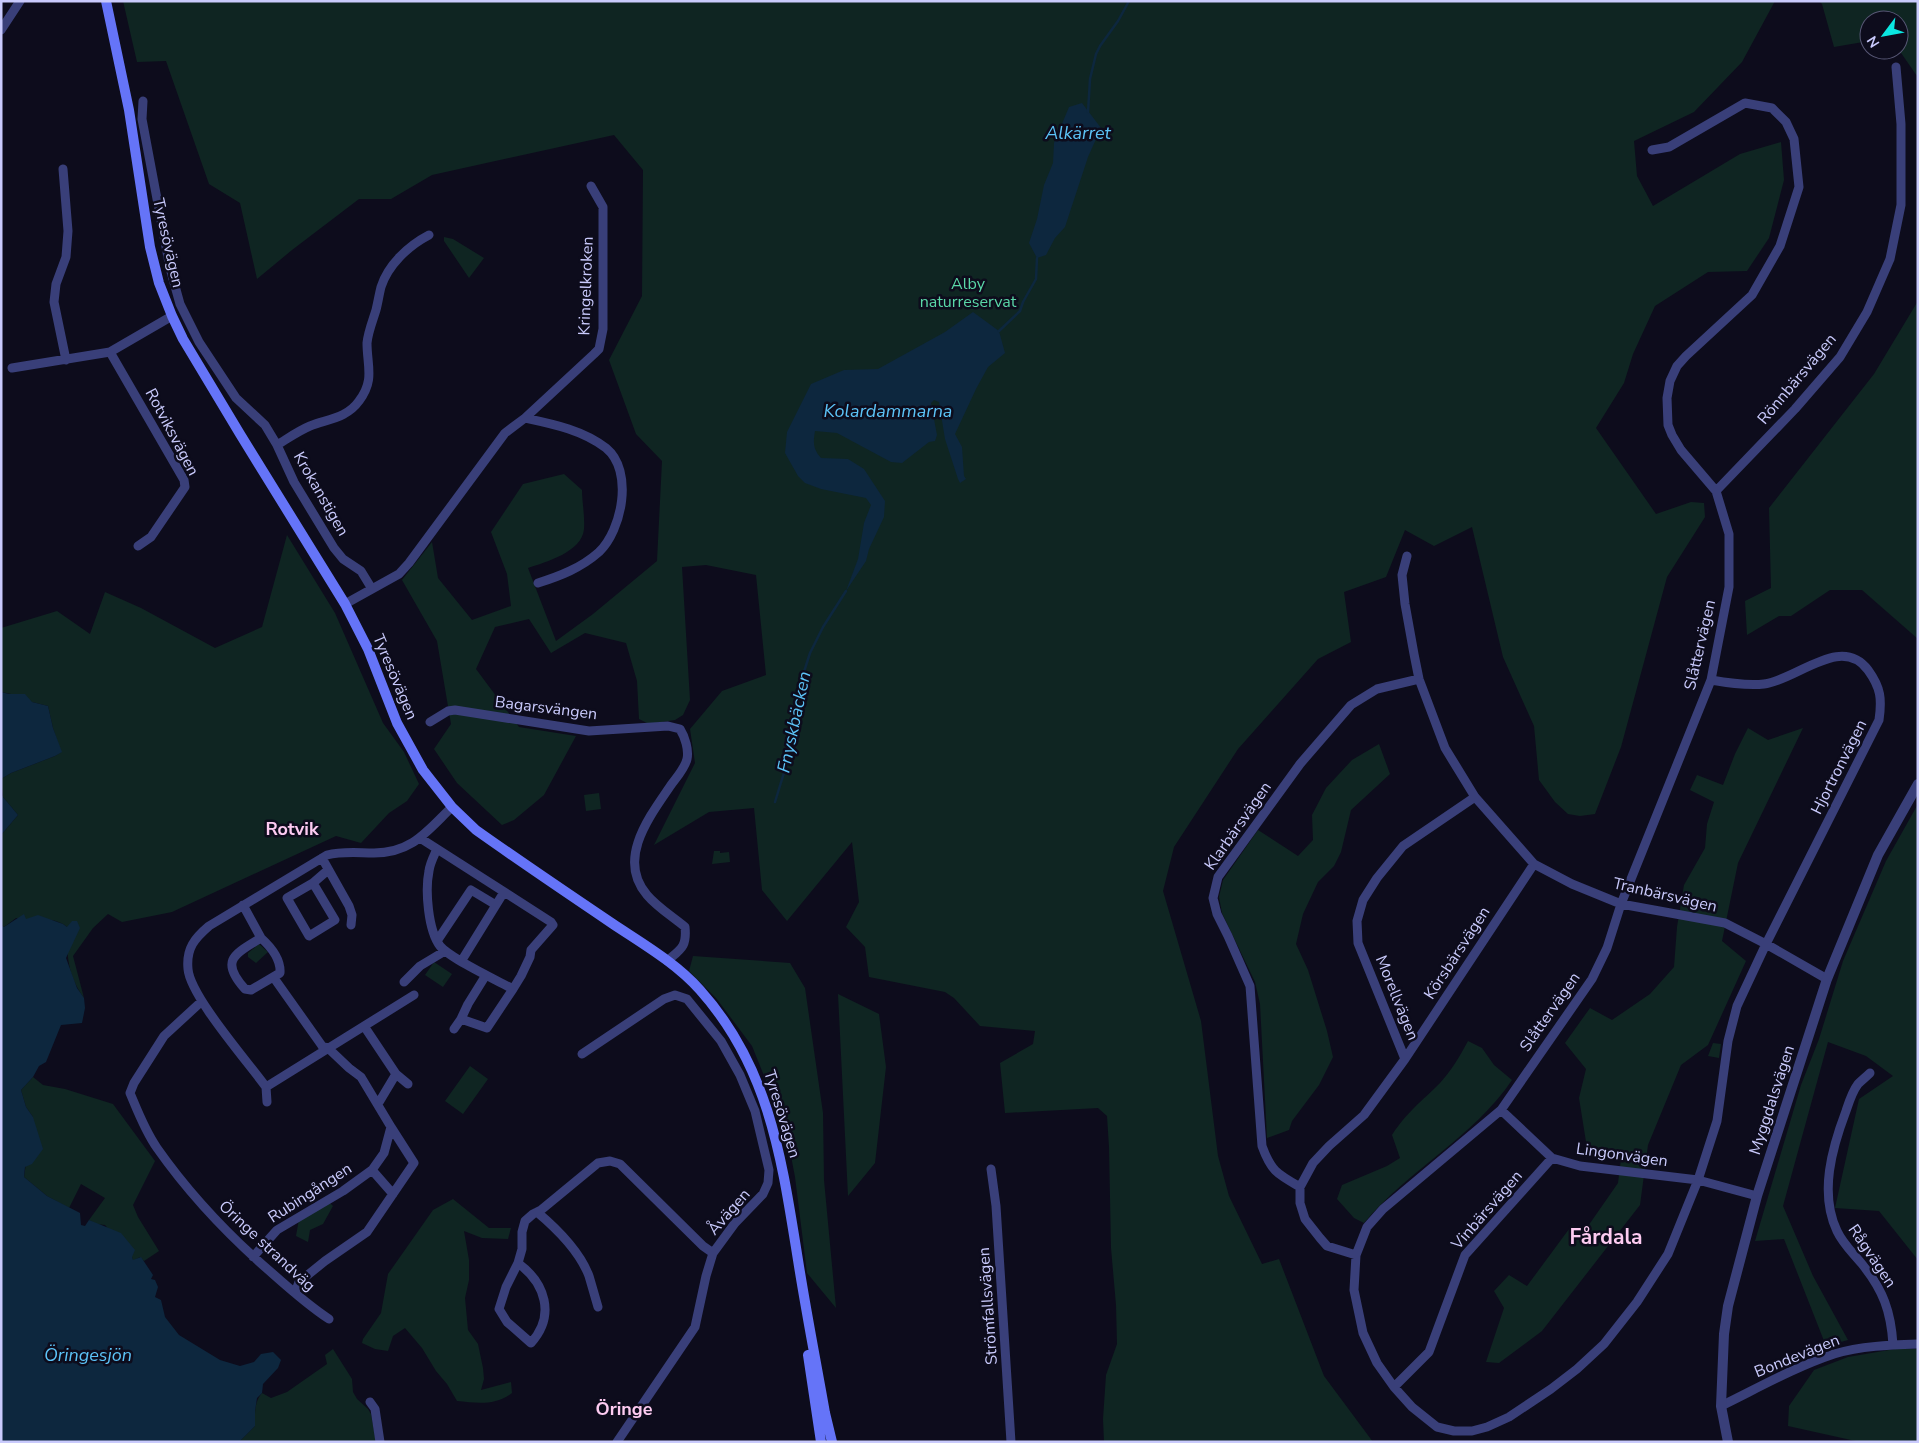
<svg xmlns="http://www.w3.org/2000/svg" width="1919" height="1443" viewBox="0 0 1919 1443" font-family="'Nunito Sans',sans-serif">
<rect width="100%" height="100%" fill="#0d0c1c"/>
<path fill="#0f2522" d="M123 1H1775L1742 62 1694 112 1634 141 1637 176 1653 206 1740 154 1781 142 1784 180 1769 238 1747 271 1708 272 1655 306 1633 354 1624 383 1596 428 1656 514 1691 502 1704 503 1705 517 1667 577 1621 747 1595 814 1580 816 1568 814 1555 802 1539 780 1534 726 1503 657 1472 527 1434 546 1405 530 1386 577 1344 592 1351 642 1318 659 1238 749 1174 847 1163 891 1201 1021 1218 1156 1229 1196 1262 1264 1279 1259 1324 1376 1373 1442H1104L1103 1419 1106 1375 1117 1344 1116 1305 1111 1248 1109 1147 1107 1116 1098 1108 1005 1113 1000 1063 1033 1044 1035 1031 980 1026 954 998 945 992 869 977 865 947 846 927 859 902 852 842 787 921 762 890 754 808 709 812 654 845 695 763 690 729 722 691 766 675 756 575 706 565 682 567 690 700 683 715 675 720 649 724 639 719 637 681 626 643 585 633 551 653 529 619 495 627 476 669 519 727 576 736 544 795 514 820 502 825 457 783 434 749 451 724 437 641 402 580 432 542 438 578 472 620 511 606 507 574 491 532 523 484 564 474 582 490C582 502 585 516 584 529 582 552 546 562 528 568L556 641 593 614 657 561 662 461 636 434 609 360 642 296 643 170 614 135 432 175 391 199H359L292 250 257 279 240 203 209 184 166 61 137 62Z
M1819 1H1918V82L1917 76 1899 50V20H1869V41L1834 47 1822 4Z
M444 237 453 239 484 258 469 278 444 241Z
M1918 301V639L1862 590H1830L1791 616H1779L1747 635 1745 601 1771 588 1769 508 1874 374Z
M287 535 335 613 383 723 404 752 419 784 407 801 389 813 361 843 336 836 172 912 122 922 108 914 93 928 73 956 84 998C67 974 67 956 67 927 53 915 34 921 16 918L4 927 1 925V835L18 815 3 797 1 779 11 773 55 756 61 752 53 728 48 706 32 702 16 695 1 692V628L57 611 90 634 105 592 141 608 215 648 262 627Z
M1748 728 1768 740 1803 728 1738 863 1722 941 1746 961 1708 1045 1681 1065 1648 1145 1640 1205 1542 1331 1499 1363 1486 1362 1504 1308 1494 1291 1509 1275 1527 1286 1572 1225 1586 1229 1618 1183 1622 1151 1587 1148 1579 1098 1586 1069 1565 1043 1590 1008 1612 1020 1650 994 1674 967 1677 927 1684 885 1705 848 1707 824 1714 802 1690 790 1697 775 1723 785 1735 754Z
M1379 744 1390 774 1351 810 1341 852 1334 866 1318 882 1303 914 1296 944 1308 970 1327 1031 1333 1057 1319 1085 1292 1121 1289 1130 1267 1138 1260 1004 1255 982 1222 913 1219 897 1223 880 1258 830 1298 856 1313 840 1312 815 1326 788 1352 760Z
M599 793 601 809 586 811 584 795Z
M1918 804V1260L1879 1211 1835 1208 1859 1099 1893 1076 1866 1056 1828 1042 1783 1206 1813 1276 1848 1340 1826 1346 1784 1239 1755 1241 1801 1085 1819 1039 1843 961 1886 861Z
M714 851H720V853L729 852 730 862 712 864Z
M259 944 268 952 256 963 248 957V953Z
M693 956 790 963 805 988 823 1113 824 1180 836 1308 807 1273 795 1177 786 1130 752 1046 716 998 689 971Z
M434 962 452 974 443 987 425 975Z
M838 994 879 1014 886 1067 875 1163 848 1196Z
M1468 1041 1482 1048 1494 1065 1512 1080C1474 1137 1408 1170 1364 1223L1354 1218 1337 1199 1342 1185 1387 1166 1400 1158 1392 1135C1407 1112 1421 1102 1440 1083 1451 1071 1460 1056 1468 1041Z
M1713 1043 1721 1044 1719 1058 1708 1056Z
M470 1066 488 1079 463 1114 445 1101Z
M33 1077 43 1085 65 1089 113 1104 155 1161 133 1205 138 1217 159 1251 144 1261 140 1257 133 1261 132 1257 105 1225 96 1224 89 1220 105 1198 81 1184 69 1208 47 1196 24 1177 33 1117 26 1107 21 1090Z
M453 1199 489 1228H511L508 1239 482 1238 464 1231 469 1260V1280L465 1298 468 1330 478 1344 483 1368 484 1379 481 1390 511 1382 512 1393C495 1406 477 1403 457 1401L447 1384 436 1371 422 1348 405 1328 393 1336 388 1351 375 1349 362 1343 363 1339 381 1313 388 1274 433 1210Z
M328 1201 333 1206 323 1224 310 1230 308 1242 296 1236 299 1219Z
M333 1349 352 1379 353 1392 357 1399 368 1409 371 1414 376 1442H239L255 1426C255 1414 254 1402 262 1393L271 1398 287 1392 327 1364 325 1355Z
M1895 1349H1918V1442H1860L1788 1426 1789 1406 1814 1370 1848 1357Z"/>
<path fill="#0d273e" d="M1082 103 1101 128 1088 157 1065 227 1055 238 1046 255 1037 258 1029 243 1037 219 1044 185 1053 163 1054 143 1069 107Z
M973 312 999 331 1005 353 988 367 976 389 955 434 962 447 964 476 966 479 960 483 958 479 945 439 939 402 934 400 931 403 937 435 935 441 929 442 902 463 891 462 837 433 815 431C813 443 813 449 821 458L848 459 864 469 885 501 884 517 869 549 866 561 846 591 858 559 864 523 871 505 866 498 821 489 805 483 798 476 785 453 787 432 811 384 844 370 878 369 945 332Z
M1 692 9 694H25L32 702 48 706 53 728 62 752 55 756 11 773 1 779Z
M1 793 3 797 18 815 1 835Z
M24 914 26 919 38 915 63 924 67 927 72 921H77L80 928 66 958 77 988 84 998 85 1008 82 1023 61 1025 46 1062 39 1066 33 1077 21 1090 26 1107 33 1117 43 1149 32 1164 25 1167 24 1177 47 1196 80 1213 81 1225 85 1226 89 1220 121 1233 135 1250 132 1257 133 1260 141 1257 153 1275 151 1279 155 1280 158 1287 155 1297 161 1300 165 1317 179 1335 220 1360 240 1366 254 1362 261 1354 273 1352 281 1360 278 1368 263 1384 262 1393 257 1398 255 1411V1426L239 1442H1V925L4 927Z"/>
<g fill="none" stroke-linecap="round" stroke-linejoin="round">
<path stroke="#0d273e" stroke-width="2.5" d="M1088 112 1090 79 1096 54 1100 46 1118 21 1129 1
M999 331 1020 311 1023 302 1036 279 1037 258
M775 802 790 753 795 722V700L810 653 823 627 846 591"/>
<path stroke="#393f79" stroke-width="9" d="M1 30 20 1
M143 101 142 119 170 268 180 304 199 342 236 398 265 425 277 445
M1652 150 1669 147 1745 103 1772 108 1786 122 1794 139 1799 187 1780 246 1752 295 1686 356 1677 366 1670 381 1667 398 1668 425 1672 435 1681 450 1716 491 1729 534V587L1711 680 1621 904 1607 948 1592 979 1501 1110 1383 1209 1367 1227 1356 1255 1354 1290 1363 1333 1377 1363 1394 1387 1412 1407 1437 1427 1454 1431H1472L1487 1427 1509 1417 1551 1389 1577 1369 1604 1344 1637 1302 1668 1254 1698 1180 1717 1121 1728 1041 1737 1006 1766 944 1879 720C1882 699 1881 688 1868 670 1841 634 1797 680 1764 684 1747 686 1728 683 1711 680
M63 169 68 231 66 257 56 284 54 302 66 360
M110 352 184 480 185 487 151 537 138 546
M12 368 110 352 172 316
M525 418C553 424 583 430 606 448 634 471 622 530 599 552 581 568 560 576 538 583
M1716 491 1795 409 1840 357 1867 312 1890 259 1901 205V124L1896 67
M1407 556 1402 575 1405 604 1414 654 1419 679 1445 748 1475 797 1534 864 1572 884 1621 904 1725 923 1766 944 1827 979
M372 589 361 571 343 559 334 548 294 482 277 445C287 439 298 431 310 426 328 419 347 418 359 401 375 380 367 366 367 343 368 332 373 320 376 310 378 302 379 295 381 287 388 265 408 246 429 235
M345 604 399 574 409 563 505 433 525 418 594 354 599 349 603 329V207L591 186
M430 722 448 711 455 710 589 731 668 726 680 729C685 737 689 750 687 759 685 768 677 777 671 785 650 816 616 859 647 895 657 907 673 917 685 927 687 947 681 949 667 961
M420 838 551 922 553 925 531 950 530 957 521 976 513 989C496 980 451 959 440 946 428 930 425 890 429 871 430 863 434 856 437 849
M322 858 349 906 352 915 351 925
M313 883 287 898 309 936 335 920 313 883 328 870
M243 905 261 938
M261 938C271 947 281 959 280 973L251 990 245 989C219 960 235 954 261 938Z
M437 941 471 890 496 905
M462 960 504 892
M486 975 468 1004 461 1019 487 1028 513 989
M274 978 325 1050
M404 982 420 966 445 951
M202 1001 164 1036 134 1083 130 1093C138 1112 145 1131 157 1148 190 1195 229 1236 273 1274 291 1290 309 1306 329 1319
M364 1026 396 1074 408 1084
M454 1029 461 1019
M582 1054 664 999 675 995 687 999 721 1041 740 1075 755 1111 769 1170 768 1183 763 1194 735 1223 713 1253 706 1276 695 1327 617 1442
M1405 1059 1534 864
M1870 1073C1866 1077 1862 1080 1858 1084 1852 1092 1849 1102 1846 1111 1832 1148 1819 1193 1837 1231 1843 1244 1853 1253 1862 1264 1883 1290 1891 1311 1893 1345
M266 1087 414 995
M267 1102 266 1087C248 1062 190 996 188 969 186 948 195 938 209 926L327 855C343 851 358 853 374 853 412 853 427 831 452 807
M378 1104 396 1074
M1501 1110 1552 1158 1580 1166 1698 1180 1757 1196
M991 1169 996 1206 1011 1442
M372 1170 393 1194
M1300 1187C1277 1174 1271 1171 1262 1146L1250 986 1228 936 1217 914 1213 898 1218 877 1300 764 1351 705 1377 689 1419 679
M537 1212C556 1228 580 1252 589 1276 592 1286 595 1297 598 1307
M1356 1255 1327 1246 1320 1238 1305 1219 1300 1203V1187L1313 1163 1329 1146 1364 1115 1405 1059 1358 943 1357 921 1363 900 1377 878 1403 846 1475 797
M253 1257 277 1230 343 1191 372 1170 384 1153 391 1127 361 1077 349 1068 329 1049 322 1046
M518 1263C545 1283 556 1315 531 1343L507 1322 499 1309 506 1287 518 1263 522 1249V1232L525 1221 533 1214 541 1210 598 1163 610 1161 620 1164 703 1246 713 1253
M295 1293 299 1282 325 1261 367 1232 414 1163 391 1127
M1394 1387 1429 1352 1465 1255 1552 1158
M370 1402 375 1409 380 1442
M1721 1406C1758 1388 1795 1367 1834 1354 1861 1346 1890 1345 1918 1344"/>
<path stroke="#393f79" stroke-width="10" d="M1728 1442 1721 1406 1724 1334 1728 1306 1757 1196 1827 979 1878 855 1918 784"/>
<path stroke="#6574f8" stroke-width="10" d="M106 1 129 110 150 247 159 283 172 316 183 339 240 434 345 604 368 649 397 723 423 770 452 807 476 830C521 862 567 893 613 924 643 944 676 963 700 990 770 1068 782 1161 798 1260 806 1311 816 1362 825 1413L832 1442
M808 1355 821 1442"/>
</g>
<g text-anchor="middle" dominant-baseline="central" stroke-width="5" stroke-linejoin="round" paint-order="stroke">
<g font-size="16" fill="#c9cafc" stroke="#0d0c1c">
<text transform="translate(168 243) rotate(77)">Tyresövägen</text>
<text transform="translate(586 286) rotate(-88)">Kringelkroken</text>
<text transform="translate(1797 379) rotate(-50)">Rönnbärsvägen</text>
<text transform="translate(172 432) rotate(62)">Rotviksvägen</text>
<text transform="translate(321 494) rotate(60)">Krokanstigen</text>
<text transform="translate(1700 645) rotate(-77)">Slåttervägen</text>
<text transform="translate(395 677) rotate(67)">Tyresövägen</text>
<text transform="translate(546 708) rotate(7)">Bagarsvängen</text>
<text transform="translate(1839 767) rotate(-63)">Hjortronvägen</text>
<text transform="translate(1238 826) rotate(-55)">Klarbärsvägen</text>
<text transform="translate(1665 895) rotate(13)">Tranbärsvägen</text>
<text transform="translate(1457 953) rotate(-57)">Körsbärsvägen</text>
<text transform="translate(1397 998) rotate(68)">Morellvägen</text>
<text transform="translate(1550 1012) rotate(-55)">Slåttervägen</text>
<text transform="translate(1772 1100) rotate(-72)">Myggdalsvägen</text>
<text transform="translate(782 1114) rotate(73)">Tyresövägen</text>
<text transform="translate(1622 1155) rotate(8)">Lingonvägen</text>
<text transform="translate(310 1193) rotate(-33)">Rubingången</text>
<text transform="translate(1487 1210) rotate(-49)">Vinbärsvägen</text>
<text transform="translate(729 1212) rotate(-49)">Åvägen</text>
<text transform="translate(267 1246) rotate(43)">Öringe strandväg</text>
<text transform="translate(1872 1256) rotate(56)">Rågvägen</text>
<text transform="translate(988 1306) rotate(-94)">Strömfallsvägen</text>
<text transform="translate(1797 1356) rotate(-22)">Bondevägen</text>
</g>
<g font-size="16" fill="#5ad8a8" stroke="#0d0c1c">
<text x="968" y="284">Alby<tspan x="968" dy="18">naturreservat</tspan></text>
</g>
<g font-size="18" font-style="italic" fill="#5cc3f7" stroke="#0d0c1c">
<text x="1078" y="133">Alkärret</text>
<text x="888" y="411">Kolardammarna</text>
<text transform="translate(794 722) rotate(-78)">Fnyskbäcken</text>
<text x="88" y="1355">Öringesjön</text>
</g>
<g font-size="18" font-weight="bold" fill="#fdcbf1" stroke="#0d0c1c">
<text x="292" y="829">Rotvik</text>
<text x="624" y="1409">Öringe</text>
</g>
<g font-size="21" font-weight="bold" fill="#fdcbf1" stroke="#0d0c1c">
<text x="1606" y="1237">Fårdala</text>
</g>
</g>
<rect width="1919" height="1443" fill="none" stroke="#c9cafc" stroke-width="5"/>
<g transform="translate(1884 35) rotate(238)"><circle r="24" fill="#0d0c1c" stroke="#585876"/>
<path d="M0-4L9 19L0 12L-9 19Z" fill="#0be7e1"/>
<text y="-8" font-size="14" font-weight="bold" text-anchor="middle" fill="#c9cafc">N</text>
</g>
</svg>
